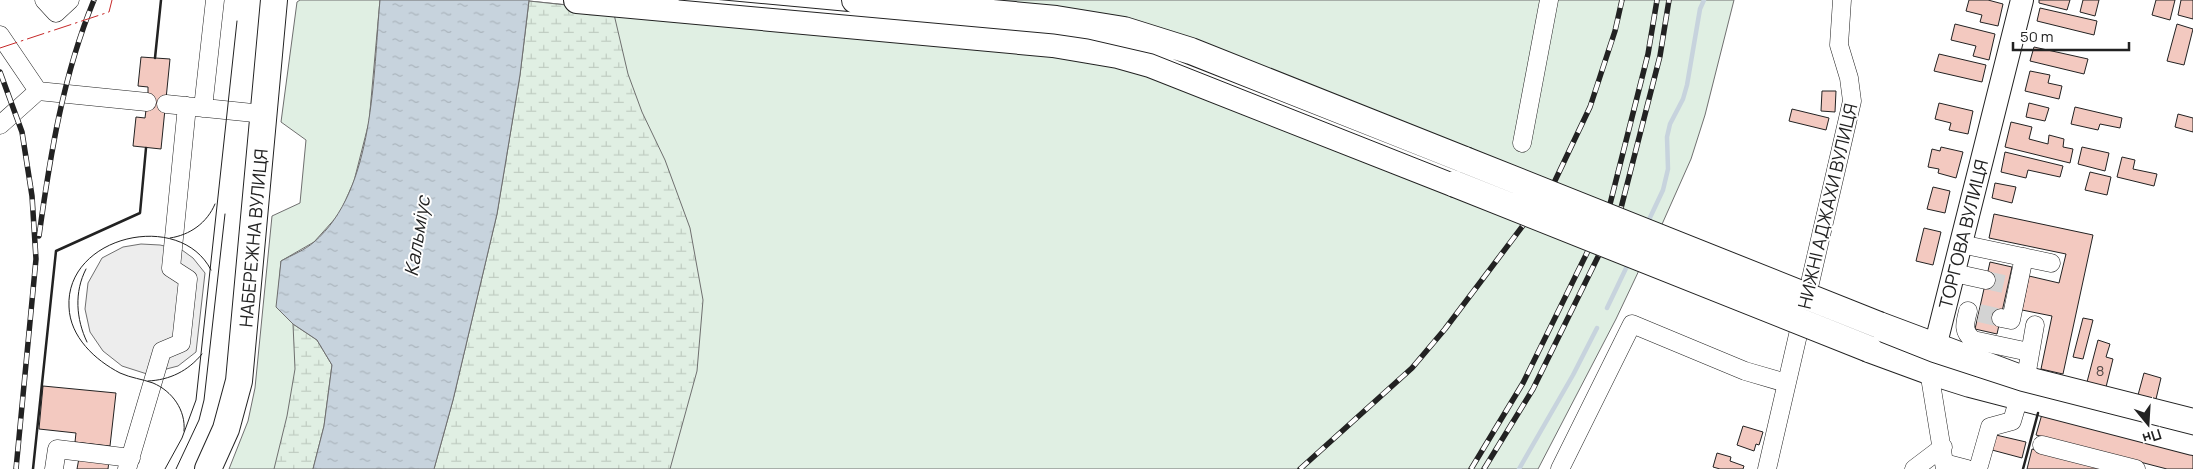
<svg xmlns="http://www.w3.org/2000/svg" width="2193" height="469" viewBox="0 0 2193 469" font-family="Manrope,sans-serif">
<defs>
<pattern id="wetland-marsh" width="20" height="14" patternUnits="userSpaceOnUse" patternTransform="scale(1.25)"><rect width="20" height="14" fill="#e0efe3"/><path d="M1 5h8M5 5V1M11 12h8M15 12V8" fill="none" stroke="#c0cdc2"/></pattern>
<pattern id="water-ripples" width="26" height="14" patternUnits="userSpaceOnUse" patternTransform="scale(1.25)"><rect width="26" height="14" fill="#c7d3dd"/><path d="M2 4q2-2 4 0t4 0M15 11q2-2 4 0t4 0" fill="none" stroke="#abb5bd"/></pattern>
</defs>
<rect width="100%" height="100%" fill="#fff"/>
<path fill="#e0efe3" stroke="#6f6f6f" d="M300 0H380L369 122 354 181 340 213 314 242 281 261 277 307 293 324 317 340 313 469H229L248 421 255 388 272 216 300 203 306 140 281 122 297 2Z
M917 0H1734L1705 115 1691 159 1659 231 1202 49Z
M529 1 1117 61 1642 264 1616 319 1538 469H434L453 400 497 214 506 169Z"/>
<path fill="url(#wetland-marsh)" stroke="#6f6f6f" d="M529 1 613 10 628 74 642 112 665 160 690 228 703 300 697 371 670 469H434L453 400 497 214 520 75Z
M293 324 317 340 332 365 324 426 313 469H274L287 416 295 369Z"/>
<path fill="#ededed" stroke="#6f6f6f" d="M141 244 160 245 182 250 193 258 205 273 196 352 178 366 147 374 122 366 103 351 90 332 85 309 88 283 102 258 123 247Z"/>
<path fill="url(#water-ripples)" stroke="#6f6f6f" d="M380 0H529L520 75 497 214 453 400 434 469H313L324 426 332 365 317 340 293 324 276 307 281 261C292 255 305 250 314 242 375 190 373 74 380 0Z"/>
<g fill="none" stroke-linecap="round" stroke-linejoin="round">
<path stroke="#c7d3dd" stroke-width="4.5" d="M1647 224 1663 190 1668 169 1667 137 1670 124 1683 99 1687 85 1700 9 1704 0
M1607 308 1629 262
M1519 469 1573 375 1597 328"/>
</g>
<path fill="#f3c9c0" stroke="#222" d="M1969 0H1988L2003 4 1998 26 1980 22 1982 15 1966 11Z
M2039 0H2070L2067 10 2039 3Z
M2083 0H2099L2095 16 2080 12Z
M2156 0H2175L2170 20 2152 15Z
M2181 0H2193V19L2178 15Z
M2040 8 2097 21 2094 35 2037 21Z
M1955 24 1995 34 1989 60 1973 56 1976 46 1951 40Z
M2177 24 2193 29 2184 65 2167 61Z
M2034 47 2088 59 2084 74 2030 61Z
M1939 54 1986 65 1982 82 1934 71Z
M141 57 170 59 161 149 133 146 136 117 145 118 148 94V87L138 86Z
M2030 71 2050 75 2048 83 2062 86 2059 99 2025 91Z
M1822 91H1836L1835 112 1821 111Z
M1939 103 1973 111 1968 134 1949 130 1951 123 1935 119Z
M2029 103 2049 108 2045 121 2026 117Z
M2075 107 2122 118 2120 128 2100 124 2098 130 2071 124Z
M1792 109 1829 118 1826 130 1789 121Z
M2178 114 2193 118V132L2175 127Z
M2011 122 2032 127 2029 139 2048 144 2049 135 2064 139 2063 147 2073 149 2070 163 2005 147Z
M1941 147 1963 152 1956 178 1938 173 1939 169 1928 167 1932 149 1940 151Z
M2082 147 2109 153 2105 171 2078 164Z
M2005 152 2063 166 2060 177 2028 170 2026 178 2001 172Z
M2122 157 2135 160 2133 169 2157 174 2154 186 2117 177Z
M2090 172 2111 177 2107 195 2085 190Z
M1995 183 2016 187 2012 203 1992 198Z
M1933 187 1950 191 1945 213 1927 209Z
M1994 214 2093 235 2063 374 2041 369 2052 316 2022 310 2029 276 2059 283 2066 254 1989 238Z
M1924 228 1941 232 1933 265 1916 261Z
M1990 262 2012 267 1997 334 1975 329Z
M2083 318 2093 320 2083 359 2073 357Z
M2098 340 2110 344 2106 357 2113 359 2106 387 2087 382Z
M2144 373 2161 378 2156 399 2138 395Z
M43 386 116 393 110 446 75 442 76 433 39 429Z
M2042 414 2193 455V469H2167L2036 435Z
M1743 426 1763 432 1759 445 1756 444 1754 451 1737 445Z
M1996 435 2026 442 2022 458 1992 450Z
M2032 449 2113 469H2027Z
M1717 453 1731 457 1730 461 1744 466 1743 469H1720L1713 467Z
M79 458 109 461 108 469H77Z"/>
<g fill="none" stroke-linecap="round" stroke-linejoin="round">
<path stroke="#d3d3d3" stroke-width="18" stroke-dasharray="18 9" stroke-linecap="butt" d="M1986 280 2008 285
M1979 313 2001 318"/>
<defs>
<path id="minor" d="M44 0 56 13 70 0
M0 35 38 91
M166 104 264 114
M203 108 215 0
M0 125 38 91 147 102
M1522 143 1549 0
M1961 244 2051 263
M1954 273 1986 280
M1968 311C1965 323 1962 331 1973 340L2029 352
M2001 318 2011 320 2024 257
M1929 371 1945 469
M2042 445 2136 469
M1944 463 1967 469
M54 469 57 449 131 458
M127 469 162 351 181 343 188 279 171 268 187 106
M1560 469 1632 324 1745 371 1786 383
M1767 469 1852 101 1849 78 1839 45 1842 0
M1914 469 1943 447
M1978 469 1990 427 2012 421 2027 371 2035 325"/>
<path id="major" d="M1931 363 2022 0"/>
<path id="highway" d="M577 0 1053 44 1118 55 1150 64 1455 184
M855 0 1056 19 1124 30 1191 51 1465 160
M1879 325 2023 379 2193 422
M1869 349 1929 371 1970 384 2193 442
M208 469 226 429 239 381 274 0"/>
</defs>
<use href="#minor" stroke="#222" stroke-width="19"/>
<use href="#major" stroke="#222" stroke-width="24"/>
<use href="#highway" stroke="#222" stroke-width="28"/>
<use href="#minor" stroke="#fff" stroke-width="18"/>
<use href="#major" stroke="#fff" stroke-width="22"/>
<use href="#highway" stroke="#fff" stroke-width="26"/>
<path stroke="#222" stroke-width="1" d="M679 0 1054 34 1088 39 1153 54 1931 362 2020 391 2193 435
M170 238C190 235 207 223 215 204
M86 269C74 292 76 319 87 342
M148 381C170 380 188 371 202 354
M184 431C186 410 172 391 153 383 142 379 131 378 120 373 95 360 70 337 69 307 65 236 180 209 211 270
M165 469 182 438 196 400 237 21
M176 469 199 420 204 400 225 214"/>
<defs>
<path id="rail" d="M0 72 22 132 32 196 36 259 16 469
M39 236C50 156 63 75 94 0
M1300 469 1412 368 1445 329 1552 187 1590 107 1615 31 1622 0
M1471 469 1523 383 1609 208 1648 54 1657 0
M1484 469 1533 389 1620 212 1660 56 1669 0"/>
</defs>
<use href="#rail" stroke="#222" stroke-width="5.5"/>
<use href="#rail" stroke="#fff" stroke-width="4" stroke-dasharray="11" stroke-linecap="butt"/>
<defs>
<path id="highway-bridge" d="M1465 160 1879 325
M1455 184 1869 349"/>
</defs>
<use href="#highway-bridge" stroke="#222" stroke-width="28" stroke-linecap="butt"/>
<use href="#highway-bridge" stroke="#fff" stroke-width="26"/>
<path stroke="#222" stroke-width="2.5" d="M155 58 161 0
M33 469 56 251 140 213 146 148
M2023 469 2038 413"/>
<path stroke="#c62828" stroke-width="1" stroke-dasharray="18 4 2.5 4" stroke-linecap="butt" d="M0 48 109 12 112 0"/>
</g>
<g text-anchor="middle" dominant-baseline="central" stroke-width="4" stroke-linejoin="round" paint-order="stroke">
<g font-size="15" fill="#564c4a">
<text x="2100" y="370">8</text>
</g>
<g font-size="18" fill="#222" stroke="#fff">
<text transform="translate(1827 206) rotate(-77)">НИЖНІ АДЖАХИ ВУЛИЦЯ</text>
<text transform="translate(1963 234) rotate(-76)">ТОРГОВА ВУЛИЦЯ</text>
<text transform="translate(253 238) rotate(-85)">НАБЕРЕЖНА ВУЛИЦЯ</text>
</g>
<g font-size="19" font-style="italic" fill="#222" stroke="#fff">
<text transform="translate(417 236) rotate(-81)">Кальміус</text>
</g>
</g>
<g transform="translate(2148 424) rotate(162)" stroke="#ffffff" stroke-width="4" paint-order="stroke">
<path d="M0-4L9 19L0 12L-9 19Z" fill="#222222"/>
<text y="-8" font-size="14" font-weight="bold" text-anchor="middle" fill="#222222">Пн</text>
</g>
<path d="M2013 42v8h116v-8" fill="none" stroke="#222222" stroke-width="2.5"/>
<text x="2020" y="42" font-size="15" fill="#222222" stroke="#ffffff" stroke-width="4" paint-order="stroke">50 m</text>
</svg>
